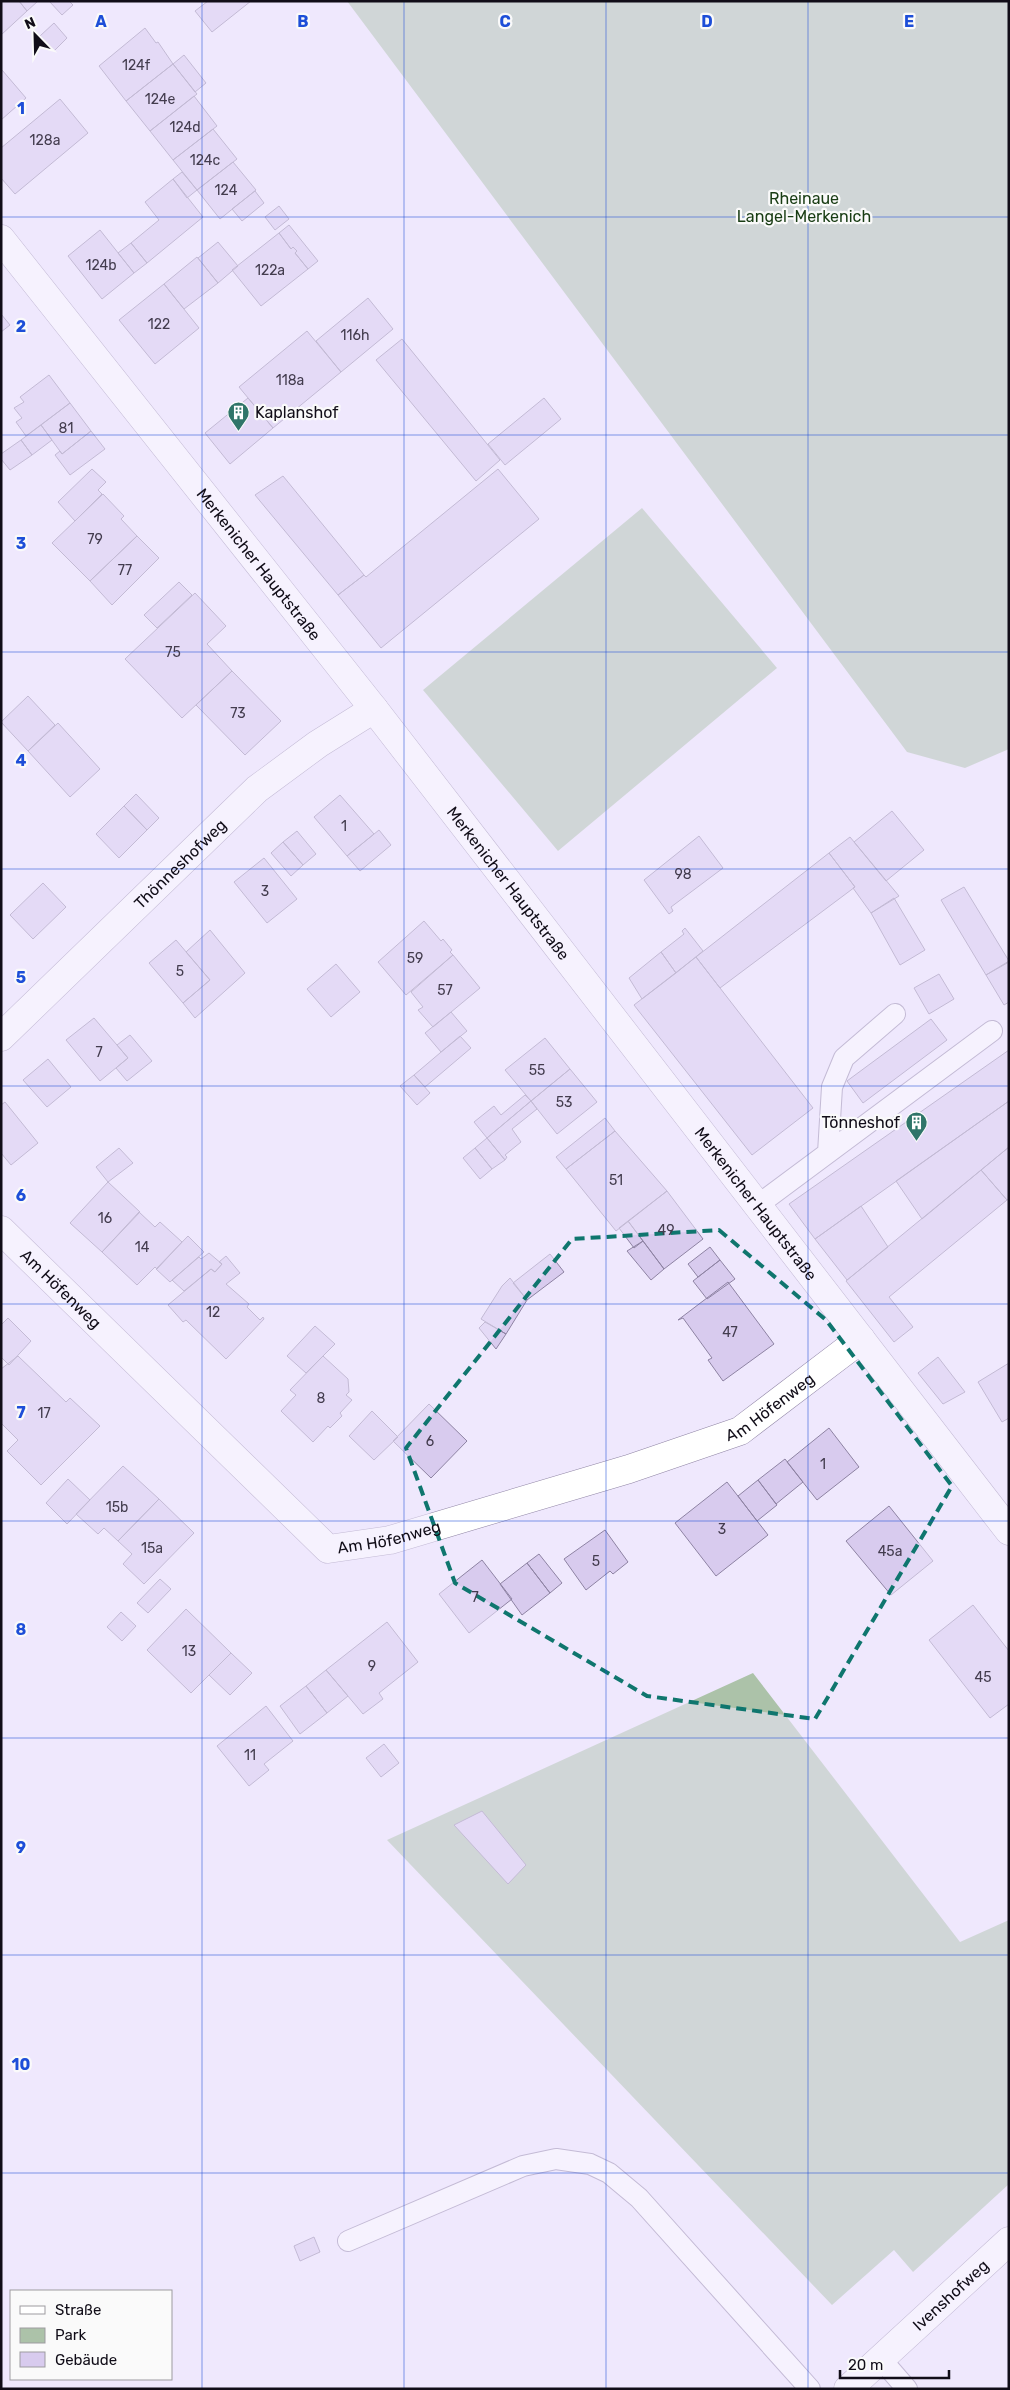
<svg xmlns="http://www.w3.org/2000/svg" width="1010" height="2390" viewBox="0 0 1010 2390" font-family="Rubik,sans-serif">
<rect width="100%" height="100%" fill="#efe8fd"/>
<path fill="#acc2a9" d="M347 1H1009V749L965 768 907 752Z
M642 508 777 668 558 851 423 690Z
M753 1673 960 1942 1009 1920V2184L913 2272 894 2250 832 2305 387 1840Z"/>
<path fill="#d8cbee" stroke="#8e83a3" d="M1 1H19L27 11 1 35Z
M19 1H38L27 11Z
M49 1H69L73 5 62 15Z
M208 1H251L212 32 195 11Z
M54 23 67 38 54 51 40 36Z
M145 28 156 43 158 42 173 64 126 101 99 66Z
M184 55 206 83 195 92 173 64Z
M173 64 197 94 150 131 126 101Z
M2 70 26 98 1 120V71Z
M194 96 217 126 173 160 150 131Z
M60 99 88 133 15 194 1 178V148Z
M213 129 237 159 197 190 173 160Z
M233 162 256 190 220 219 197 190Z
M182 172 197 190 187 198 173 179Z
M173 179 203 217 147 263 131 243 159 220 145 202Z
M255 191 264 203 242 221 232 209Z
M279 206 289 219 275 230 265 217Z
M289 225 318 261 308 269 295 253 297 251 293 247 291 249 279 233Z
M100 230 134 273 102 299 68 256Z
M279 233 291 249 293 247 297 251 295 253 308 269 261 306 232 270Z
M218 242 238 266 218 283 198 258Z
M131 243 147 263 134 273 118 253Z
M197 257 218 283 184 309 164 284Z
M164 284 199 328 155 364 119 320Z
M368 298 393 329 341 372 316 341Z
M1 314 10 325 1 332Z
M307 331 341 372 273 428 239 387Z
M402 339 500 460 476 481 376 360Z
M49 375 70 403 26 436 16 422 22 418 14 408 24 402 20 397Z
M248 398 273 428 230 464 205 433Z
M544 398 561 419 505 465 488 444Z
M70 403 91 431 62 454 41 425Z
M41 425 52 440 32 455 21 440Z
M91 431 105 449 70 475 55 455 60 451 62 454Z
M21 440 32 455 10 470 1 459V454Z
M92 469 106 482 98 490 102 494 75 521 58 502Z
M498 469 539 519 381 648 338 595 364 575 366 577Z
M283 476 364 575 338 595 255 495Z
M103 494 124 516 121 519 137 536 90 581 52 543Z
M137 536 159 558 112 605 90 581Z
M179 582 192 595 157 628 144 615Z
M195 593 226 626 207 644 232 671 182 718 125 659Z
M232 671 281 721 245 755 196 705Z
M28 696 55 725 28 751 1 722Z
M58 723 100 769 70 797 28 751Z
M136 794 159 818 147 830 124 806Z
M340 795 374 834 347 856 314 817Z
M124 806 147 830 119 858 96 834Z
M892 811 924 850 886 881 854 842Z
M379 830 391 845 360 871 347 856Z
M297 831 316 854 303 865 283 842Z
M699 836 723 868 671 907 673 911 669 914 644 880Z
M850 837 899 896 871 913 853 888 855 887 829 853Z
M283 842 303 865 291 876 271 853Z
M829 853 855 887 720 988 696 957Z
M264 858 297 899 267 923 234 882Z
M43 883 66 907 33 939 10 915Z
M964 887 1009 961 986 975 941 900Z
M894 898 925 950 900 965 871 913Z
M424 921 441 941 443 939 452 950 450 952 453 955 406 995 378 962Z
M685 928 703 951 676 973 661 952 684 934 682 931Z
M210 930 245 973 195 1018 183 1003 210 980 186 952Z
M176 940 210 980 183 1003 149 963Z
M661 952 676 973 642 999 629 978Z
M453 955 480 988 433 1027 418 1010 423 1007 411 992Z
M696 957 813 1108 752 1155 634 1005Z
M1009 962V1002L1004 1005 986 975Z
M336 964 360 992 331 1017 307 989Z
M939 974 954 999 929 1014 914 988Z
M451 1012 467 1031 441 1052 425 1033Z
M94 1018 128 1058 100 1081 66 1040Z
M931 1019 947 1040 863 1103 847 1081Z
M130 1035 152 1061 127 1081 116 1068 128 1058 117 1045Z
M460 1036 471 1048 425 1087 414 1075Z
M545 1038 570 1069 531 1101 505 1070Z
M1009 1050V1101L815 1239 789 1204Z
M48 1059 71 1087 47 1107 23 1080Z
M570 1069 597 1102 557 1134 531 1101Z
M414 1075 430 1093 417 1105 400 1086Z
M525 1095 531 1101 487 1138 474 1122 494 1106 501 1115Z
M531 1101 537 1109 512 1129 521 1142 505 1155 507 1157 505 1160 487 1138Z
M1009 1101V1147L922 1219 896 1181Z
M5 1102 38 1143 11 1165 1 1153V1105Z
M605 1118 615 1131 566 1169 556 1157Z
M615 1131 667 1191 616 1231 566 1169Z
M487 1138 505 1160 492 1169 475 1148Z
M1009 1147V1199L1007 1200 981 1170Z
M119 1148 133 1163 108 1182 96 1167Z
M475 1148 492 1169 480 1179 463 1158Z
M981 1170 1007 1200 889 1297 913 1327 894 1342 846 1281Z
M108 1182 140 1212 102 1252 70 1223Z
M667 1191 703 1239 664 1269 628 1221Z
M861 1206 888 1247 847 1280 815 1239Z
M139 1212 155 1227 160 1222 182 1242 157 1269 155 1267 137 1285 102 1252Z
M628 1221 643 1241 634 1248 619 1228Z
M188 1236 204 1252 170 1282 156 1269Z
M643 1241 664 1269 651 1280 627 1251Z
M710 1247 720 1260 698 1277 688 1264Z
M209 1253 222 1264 215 1272 211 1269 184 1291 172 1280 199 1257 201 1259Z
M550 1254 564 1272 527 1300 513 1283Z
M226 1256 240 1273 226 1284 249 1304 247 1307 260 1320 263 1317 264 1319 226 1359 186 1320 183 1322 168 1305 211 1269 215 1272 222 1264 219 1262Z
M720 1260 735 1279 707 1299 693 1281Z
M510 1278 527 1300 506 1334 481 1319 502 1286Z
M728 1282 774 1344 723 1381 708 1360 712 1358 683 1318 678 1320Z
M8 1318 31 1341 9 1365 1 1357V1325Z
M485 1322 506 1334 496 1349 479 1328Z
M315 1326 335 1344 306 1373 287 1356Z
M18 1356 66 1402 70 1398 100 1426 41 1485 7 1451 18 1440 1 1423V1369Z
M323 1356 348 1379 349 1392 346 1395 352 1400 340 1413 342 1416 330 1428 328 1426 313 1442 281 1411 296 1395 290 1390Z
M938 1357 965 1392 943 1404 918 1373Z
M1009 1363V1418L1002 1422 978 1382Z
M429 1404 467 1441 431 1478 393 1441Z
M372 1411 398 1437 374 1460 349 1436Z
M829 1428 859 1467 817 1500 787 1462Z
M785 1459 803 1482 776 1504 758 1480Z
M123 1466 159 1499 118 1541 104 1528 98 1534 76 1514Z
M68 1479 90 1500 67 1524 46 1503Z
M758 1480 777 1505 757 1521 738 1496Z
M727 1482 768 1535 716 1576 675 1523Z
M159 1499 194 1533 144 1584 123 1564 132 1554 118 1541Z
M889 1506 933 1561 891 1595 846 1541Z
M605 1530 628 1562 613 1574 610 1571 586 1590 564 1559Z
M539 1554 562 1583 550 1593 527 1563Z
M482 1560 512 1599 469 1633 439 1594Z
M527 1563 550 1593 522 1615 500 1584Z
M160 1579 171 1589 148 1613 137 1603Z
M973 1605 1009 1651V1704L990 1718 929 1640Z
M186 1609 231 1653 191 1693 147 1650Z
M121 1612 136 1626 122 1641 107 1627Z
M387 1622 418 1662 379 1693 383 1699 363 1714 326 1670Z
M231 1653 252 1673 230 1695 209 1675Z
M326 1670 348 1696 327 1713 306 1686Z
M306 1686 327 1713 300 1734 280 1706Z
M266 1706 293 1741 264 1764 269 1770 249 1786 217 1746Z
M384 1744 399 1763 381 1777 366 1758Z
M482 1811 526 1865 508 1884 454 1825Z
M314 2237 320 2252 300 2261 294 2246Z"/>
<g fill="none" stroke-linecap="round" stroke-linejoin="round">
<defs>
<path id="lane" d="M828 1153 832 1087 844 1058 895 1014
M758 1205 992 1031
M348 2241 523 2166 556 2159 590 2164 609 2173 639 2198 810 2389
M881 2359 907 2389"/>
<g id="street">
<path id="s1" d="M1 1037 257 789 318 744 374 709"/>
<path id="s2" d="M1 1230 328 1549 390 1540 629 1469 740 1431 861 1339"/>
</g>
<g id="secondary">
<path id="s3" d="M1 239 374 709 1009 1531"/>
<path id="s4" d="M848 2389 1009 2241"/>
</g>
</defs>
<use href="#lane" stroke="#9085a5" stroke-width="22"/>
<use href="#street" stroke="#9085a5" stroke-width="29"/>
<use href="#secondary" stroke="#9085a5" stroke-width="29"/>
<use href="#lane" stroke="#fff" stroke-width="20"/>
<use href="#street" stroke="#fff" stroke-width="28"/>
<use href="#secondary" stroke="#fff" stroke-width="28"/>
</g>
<path d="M0 0H1010V2390H0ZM719 1230 826 1320 952 1486 815 1719 647 1696 455 1583 406 1448 572 1239Z" fill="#efe8fd" fill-opacity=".55" fill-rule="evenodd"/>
<path fill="none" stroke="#0f766e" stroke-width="4" stroke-dasharray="10 6" stroke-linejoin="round" d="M719 1230 826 1320 952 1486 815 1719 647 1696 455 1583 406 1448 572 1239Z"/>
<path fill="none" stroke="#1d4ed8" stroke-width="1" stroke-opacity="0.55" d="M202 1V2389M404 1V2389M606 1V2389M808 1V2389M1 217H1009M1 435H1009M1 652H1009M1 869H1009M1 1086H1009M1 1304H1009M1 1521H1009M1 1738H1009M1 1955H1009M1 2173H1009"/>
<defs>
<symbol id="building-pin" viewBox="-11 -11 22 30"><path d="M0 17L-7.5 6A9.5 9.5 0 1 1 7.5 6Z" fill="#2f7569" stroke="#fafafa"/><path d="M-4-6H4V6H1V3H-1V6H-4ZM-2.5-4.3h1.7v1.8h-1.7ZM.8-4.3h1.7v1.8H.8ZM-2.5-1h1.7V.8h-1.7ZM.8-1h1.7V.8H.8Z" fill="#fff"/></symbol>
</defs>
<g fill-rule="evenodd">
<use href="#building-pin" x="226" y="400" width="25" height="34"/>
<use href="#building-pin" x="904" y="1110" width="25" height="34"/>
</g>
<g text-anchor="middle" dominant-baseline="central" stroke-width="4.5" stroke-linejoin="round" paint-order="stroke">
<g font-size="14" fill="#433c4e">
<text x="136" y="65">124f</text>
<text x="160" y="99">124e</text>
<text x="185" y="127">124d</text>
<text x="45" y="140">128a</text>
<text x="205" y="160">124c</text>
<text x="226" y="190">124</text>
<text x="101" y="265">124b</text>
<text x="270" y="270">122a</text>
<text x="159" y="324">122</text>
<text x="355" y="335">116h</text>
<text x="290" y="380">118a</text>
<text x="66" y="428">81</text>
<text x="95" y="539">79</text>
<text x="125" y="570">77</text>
<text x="173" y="652">75</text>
<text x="238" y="713">73</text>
<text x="344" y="826">1</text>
<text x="683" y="874">98</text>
<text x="265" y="891">3</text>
<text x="415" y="958">59</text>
<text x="180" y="971">5</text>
<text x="445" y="990">57</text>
<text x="99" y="1052">7</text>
<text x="537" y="1070">55</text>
<text x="564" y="1102">53</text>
<text x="616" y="1180">51</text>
<text x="105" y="1218">16</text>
<text x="666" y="1230">49</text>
<text x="142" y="1247">14</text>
<text x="213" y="1312">12</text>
<text x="730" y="1332">47</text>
<text x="321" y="1398">8</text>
<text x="44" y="1413">17</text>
<text x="430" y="1441">6</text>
<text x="823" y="1464">1</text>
<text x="117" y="1507">15b</text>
<text x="722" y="1529">3</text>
<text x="152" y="1548">15a</text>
<text x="890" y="1551">45a</text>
<text x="596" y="1561">5</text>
<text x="475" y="1597">7</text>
<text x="189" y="1651">13</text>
<text x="372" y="1666">9</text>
<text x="983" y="1677">45</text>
<text x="250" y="1755">11</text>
</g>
<g font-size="16" fill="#183c13" stroke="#fafafa">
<text x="804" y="198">Rheinaue<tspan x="804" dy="18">Langel-Merkenich</tspan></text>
</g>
<g font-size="16" fill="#110d18" stroke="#fafafa" text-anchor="start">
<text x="255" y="412">Kaplanshof</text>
<text x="900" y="1122" text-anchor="end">Tönneshof</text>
</g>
<g font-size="16" fill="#110d18" stroke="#fafafa">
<text stroke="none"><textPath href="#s3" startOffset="415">Merkenicher Hauptstraße</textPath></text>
<text stroke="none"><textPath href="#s1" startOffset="249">Thönneshofweg</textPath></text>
<text stroke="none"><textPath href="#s3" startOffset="820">Merkenicher Hauptstraße</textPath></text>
<text stroke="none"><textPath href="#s3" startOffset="1225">Merkenicher Hauptstraße</textPath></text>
<text stroke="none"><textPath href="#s2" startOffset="84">Am Höfenweg</textPath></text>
<text stroke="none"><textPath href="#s2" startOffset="924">Am Höfenweg</textPath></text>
<text stroke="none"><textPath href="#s2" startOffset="519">Am Höfenweg</textPath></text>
<text stroke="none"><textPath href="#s4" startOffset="139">Ivenshofweg</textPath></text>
</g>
</g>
<g font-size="16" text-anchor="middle" font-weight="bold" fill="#1d4ed8" stroke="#fafafa" stroke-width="4.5" stroke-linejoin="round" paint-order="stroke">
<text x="101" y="27">A</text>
<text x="303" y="27">B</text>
<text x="505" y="27">C</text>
<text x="707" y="27">D</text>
<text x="909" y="27">E</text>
<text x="21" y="114">1</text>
<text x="21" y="332">2</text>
<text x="21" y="549">3</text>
<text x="21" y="766">4</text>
<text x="21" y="983">5</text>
<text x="21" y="1201">6</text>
<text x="21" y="1418">7</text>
<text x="21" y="1635">8</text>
<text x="21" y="1853">9</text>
<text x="21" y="2070">10</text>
</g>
<rect width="1010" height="2390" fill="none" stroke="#110d18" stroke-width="5"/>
<rect x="10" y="2290" width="162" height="90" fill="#fafafa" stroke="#9d9ba0"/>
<rect x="20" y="2306" width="25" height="8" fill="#ffffff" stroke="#9d9ba0"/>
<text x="55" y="2315" font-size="15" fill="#110d18">Straße</text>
<rect x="20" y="2328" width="25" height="15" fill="#acc2a9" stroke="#9d9ba0"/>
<text x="55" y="2340" font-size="15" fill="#110d18">Park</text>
<rect x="20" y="2352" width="25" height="15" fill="#d8cbee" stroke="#9d9ba0"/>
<text x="55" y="2365" font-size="15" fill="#110d18">Gebäude</text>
<g transform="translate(35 35) rotate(337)" stroke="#fafafa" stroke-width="4" paint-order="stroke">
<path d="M0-4L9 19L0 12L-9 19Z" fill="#110d18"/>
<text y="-8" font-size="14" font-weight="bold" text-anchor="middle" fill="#110d18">N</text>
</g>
<path d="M840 2370v8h109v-8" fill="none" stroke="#110d18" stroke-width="2.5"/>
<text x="848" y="2370" font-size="15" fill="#110d18" stroke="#fafafa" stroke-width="4" paint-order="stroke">20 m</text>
</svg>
